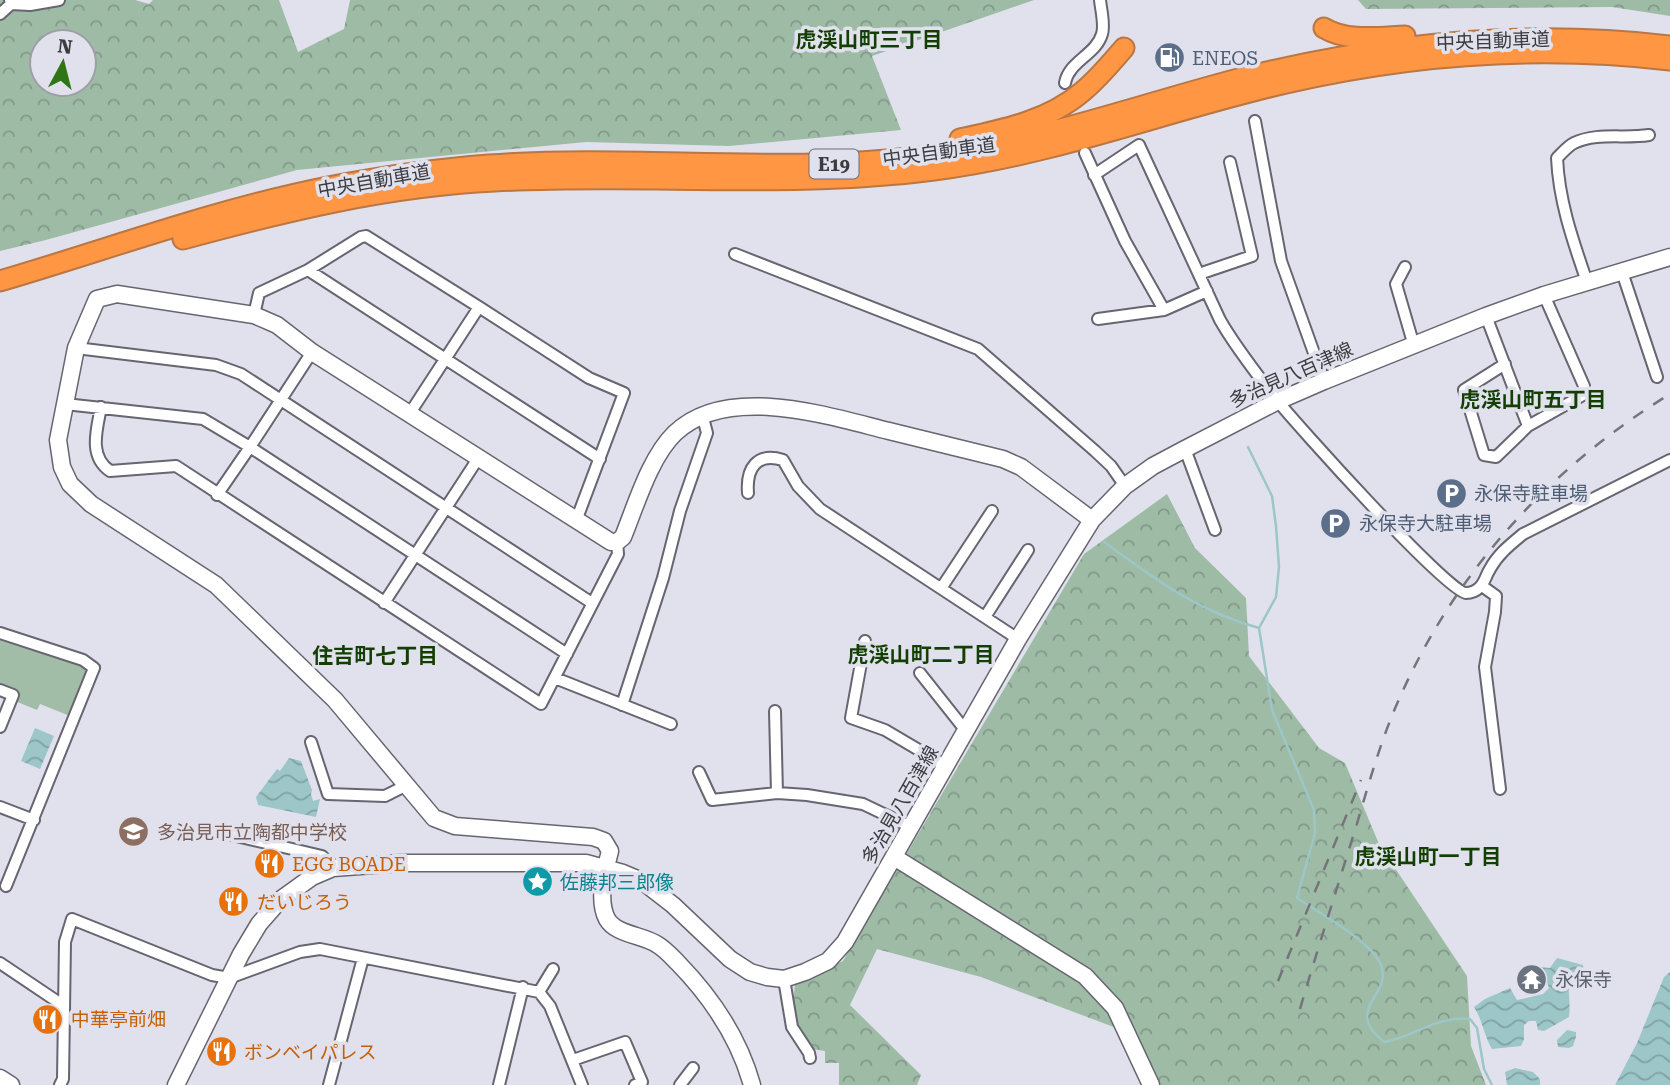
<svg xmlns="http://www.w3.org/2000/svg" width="1670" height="1085" viewBox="0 0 1670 1085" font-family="'Roboto Serif','Noto Sans JP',serif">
<defs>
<pattern id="forest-crowns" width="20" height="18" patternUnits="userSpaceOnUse" patternTransform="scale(1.75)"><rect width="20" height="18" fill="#9ebba6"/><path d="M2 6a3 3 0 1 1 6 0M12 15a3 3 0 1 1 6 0" fill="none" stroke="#829989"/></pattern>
<pattern id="water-waves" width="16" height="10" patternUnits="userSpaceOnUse" patternTransform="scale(1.75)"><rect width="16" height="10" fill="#9cc6c7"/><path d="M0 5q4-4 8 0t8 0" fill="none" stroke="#80a2a3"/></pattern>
</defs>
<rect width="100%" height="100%" fill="#e1e1ed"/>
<path fill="#a1bda8" d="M0 637 82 665 88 672 70 716 40 704 37 710 15 701 19 692 0 685Z"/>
<path fill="url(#forest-crowns)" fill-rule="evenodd" d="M0 0H135L149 4 153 0H279L298 52 344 29 350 0H1034L872 56 901 130 729 146 586 142 297 170 46 240 0 251ZM42 42H84V84H42Z
M1358 0H1670V16L1612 7 1366 9Z
M1167 494 1195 548 1246 598 1249 656 1319 748 1345 763 1379 844 1467 976 1471 1046 1486 1085H1147L1119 1029 981 977 877 949 850 1005 921 1075 917 1085H839V1063H825V1051L812 1049C792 1020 792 1018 795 983L843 961 1084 554Z"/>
<path fill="url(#water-waves)" d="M35 728 54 736 40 769 21 761Z
M289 758 301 761 312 790 311 794 313 801 320 799 316 817 258 805 256 797 277 769 280 771Z
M1557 958 1583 965 1584 971 1581 977 1570 979C1567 987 1571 1006 1569 1017L1544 1031 1538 1030 1536 1021H1529L1524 1025V1039L1521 1046 1492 1049C1484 1036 1483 1021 1474 1007L1485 999 1510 988 1517 1000 1543 994 1549 988 1546 979 1540 975V967L1550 968Z
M1670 972V1085H1615L1637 1043 1664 977Z
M1567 1030 1576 1032V1037L1573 1046 1569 1048 1558 1047 1557 1040Z
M1515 1068 1533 1072 1540 1079V1085H1507L1505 1072Z"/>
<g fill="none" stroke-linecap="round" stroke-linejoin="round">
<path stroke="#9cc6c7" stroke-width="2.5" d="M1248 447 1272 496 1276 526 1279 567 1276 597 1259 628 1272 710 1314 810 1315 833 1297 898C1318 912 1372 942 1381 965 1393 996 1342 1008 1384 1042 1414 1037 1438 1015 1470 1019L1477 1028 1484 1069 1492 1085
M1104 542C1157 580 1195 610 1259 628"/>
<defs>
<path id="street" d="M11 4 30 5 59 0
M0 14 11 4 10 0
M1065 83C1069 61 1096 55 1102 34 1105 25 1101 10 1100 0
M1255 121 1281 261 1324 381
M1085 153 1125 241 1164 310
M1094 175 1139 145 1220 320C1236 348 1256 373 1276 399 1296 424 1447 592 1466 593 1471 593 1476 591 1480 587 1485 582 1486 575 1490 569 1498 554 1511 544 1523 534L1670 460
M735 254 978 349 1095 451 1111 466 1125 486
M1405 267 1396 284 1414 346
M308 270 361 237 366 236 479 307
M1622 272 1657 377
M1199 274 1252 256 1230 162
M1587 282C1573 241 1559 202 1557 158 1562 153 1568 146 1574 143 1597 132 1624 139 1649 135
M254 315 259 293 308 270 600 459
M1486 316 1528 426
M1098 319 1164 310 1207 291
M76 348 216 365 241 374 592 603
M1505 364 1464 390 1484 455 1496 457 1528 426 1583 395 1584 386 1544 295
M65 404 203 419 250 447 567 654
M101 407C97 429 88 456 110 471L176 466 541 704 618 554 617 542
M410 413 479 307 589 378 624 393 576 521
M1185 449 1215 530
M748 493C746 468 757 452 783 460L798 486 820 509 1018 639
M217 495 250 447 312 352
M1482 586 1496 596 1495 612 1485 667 1500 789
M942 587 992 511
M384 603 479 457
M985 617 1028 550
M0 633 83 660 94 668 6 886
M865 641 851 718 885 730 946 766
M920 673 966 731
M555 678 671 724
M0 690 13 695 0 727
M622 705 663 578 680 511 707 433 702 414
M775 711 777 793
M311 742 328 794 385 796 405 786
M699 772 712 800 777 793 807 795 863 804 911 827
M0 807 34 820
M232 835 322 856 333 868
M0 963 64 1006
M784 979 792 1027 809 1053 810 1058
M539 992 553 969
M573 1060 625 1042 642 1082 635 1085
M60 1085 63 1079 65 942 72 919 212 975 229 978 300 952 320 949 539 992 550 1006 582 1085
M329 1085 363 958
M499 1085 523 987
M680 1085 693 1068"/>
<path id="secondary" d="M894 857 1085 976 1115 1008 1151 1085
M0 1078 11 1085
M176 1085 241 954 259 924 280 900 312 877 333 868 401 863H586L623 873 642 881 673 905 730 959 750 972 767 977 784 979 805 972 828 961 845 942 1018 639 1092 520 1125 486 1153 466 1185 449 1278 401 1324 381 1486 316 1544 295 1670 257
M752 1085C739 1038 712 998 678 963 672 957 666 950 658 945 644 935 616 935 607 919 597 900 605 870 610 851L604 841 593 837 455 826 434 818 335 700 216 585 91 504 70 484 62 467 58 440 76 348 97 299 117 294 254 315 277 325 312 352 611 542H617L623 537C636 505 650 457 675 433 727 383 828 416 889 431 927 440 965 450 1003 459L1021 467 1092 520"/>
<path id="highway" d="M1324 28C1347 42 1379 37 1405 36
M960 139C1002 130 1048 121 1082 92 1098 79 1111 63 1124 48
M183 239C286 211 388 186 495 181 641 173 788 189 934 170 1054 155 1168 110 1286 83 1412 54 1542 45 1670 60
M0 281C109 249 217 209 328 187 381 177 435 169 489 165 639 154 791 176 941 154 1042 140 1139 105 1238 79 1380 43 1524 29 1670 46"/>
</defs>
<use href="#street" stroke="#666570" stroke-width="14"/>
<use href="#secondary" stroke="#666570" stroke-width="19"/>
<use href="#highway" stroke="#ba7643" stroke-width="23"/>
<use href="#street" stroke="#fff" stroke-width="10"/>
<use href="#secondary" stroke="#fff" stroke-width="16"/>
<use href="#highway" stroke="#fe9644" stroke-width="19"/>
<path stroke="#75747b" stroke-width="2.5" stroke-dasharray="12 12" stroke-linecap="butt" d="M1278 981 1361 780
M1300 1009C1318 948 1337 888 1356 827 1369 783 1381 739 1400 697 1457 569 1551 467 1670 394"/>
</g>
<defs>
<symbol id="fuel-disc" viewBox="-11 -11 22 22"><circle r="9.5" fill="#5c6f8a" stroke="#e1e1ed"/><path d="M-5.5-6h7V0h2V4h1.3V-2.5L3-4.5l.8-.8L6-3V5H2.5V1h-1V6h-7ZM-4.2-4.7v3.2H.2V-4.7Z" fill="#fff"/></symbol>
<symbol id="parking-disc" viewBox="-11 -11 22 22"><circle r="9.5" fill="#5c6f8a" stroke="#e1e1ed"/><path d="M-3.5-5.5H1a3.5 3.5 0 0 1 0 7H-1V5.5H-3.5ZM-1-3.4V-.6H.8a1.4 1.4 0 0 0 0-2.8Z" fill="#fff"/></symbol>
<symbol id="school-disc" viewBox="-11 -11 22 22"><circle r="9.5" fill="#8d6e63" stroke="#e1e1ed"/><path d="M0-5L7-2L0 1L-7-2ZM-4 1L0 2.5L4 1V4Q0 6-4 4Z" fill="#fff"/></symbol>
<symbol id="restaurant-disc" viewBox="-11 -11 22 22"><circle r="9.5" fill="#e8710a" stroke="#e1e1ed"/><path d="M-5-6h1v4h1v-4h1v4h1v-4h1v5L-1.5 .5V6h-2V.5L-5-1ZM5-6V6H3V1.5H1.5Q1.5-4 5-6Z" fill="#fff"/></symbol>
<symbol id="sight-disc" viewBox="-11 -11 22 22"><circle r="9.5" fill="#0f9aa8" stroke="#e1e1ed"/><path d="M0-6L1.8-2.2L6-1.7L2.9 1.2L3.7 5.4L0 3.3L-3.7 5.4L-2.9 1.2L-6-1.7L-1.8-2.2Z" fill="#fff"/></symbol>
<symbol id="temple-disc" viewBox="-11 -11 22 22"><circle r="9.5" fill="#6b7280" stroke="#e1e1ed"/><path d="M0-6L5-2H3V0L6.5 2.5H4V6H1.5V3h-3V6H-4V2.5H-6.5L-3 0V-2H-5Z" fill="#fff"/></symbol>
</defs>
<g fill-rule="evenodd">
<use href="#fuel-disc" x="1152" y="40" width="35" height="35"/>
<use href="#parking-disc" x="1434" y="476" width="35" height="35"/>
<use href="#parking-disc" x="1318" y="506" width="35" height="35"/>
<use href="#school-disc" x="116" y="814" width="35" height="35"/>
<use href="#restaurant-disc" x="252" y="846" width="35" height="35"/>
<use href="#sight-disc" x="520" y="864" width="35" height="35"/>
<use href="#restaurant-disc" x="216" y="884" width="35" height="35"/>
<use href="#temple-disc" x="1514" y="962" width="35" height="35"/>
<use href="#restaurant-disc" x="30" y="1002" width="35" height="35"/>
<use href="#restaurant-disc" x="204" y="1034" width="35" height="35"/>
</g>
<g text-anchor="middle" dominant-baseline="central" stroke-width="7" stroke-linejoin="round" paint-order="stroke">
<rect fill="#e1e1ed" stroke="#6e6d74" stroke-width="2" x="809.5" y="149.5" width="49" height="29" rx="5"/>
<g font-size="18" font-weight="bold" fill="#3c3b40">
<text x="834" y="164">E19</text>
</g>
<g font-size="19" fill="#3c3b40" stroke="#e1e1ed">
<text transform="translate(1493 41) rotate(-2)">中央自動車道</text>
<text transform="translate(939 152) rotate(-8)">中央自動車道</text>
<text transform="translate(374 181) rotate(-10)">中央自動車道</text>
<text transform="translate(1291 375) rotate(-24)">多治見八百津線</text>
<text transform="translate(900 805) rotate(-60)">多治見八百津線</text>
</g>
<g font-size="19" fill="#4e5e75" stroke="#e1e1ed" text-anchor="start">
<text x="1192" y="58">ENEOS</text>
<text x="1474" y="493">永保寺駐車場</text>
<text x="1359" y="523">永保寺大駐車場</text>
</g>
<g font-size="19" fill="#785e54" stroke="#e1e1ed" text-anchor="start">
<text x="157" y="832">多治見市立陶都中学校</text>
</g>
<g font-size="19" fill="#c56008" stroke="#e1e1ed" text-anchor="start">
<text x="292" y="864">EGG BOADE</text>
<text x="257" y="902">だいじろう</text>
<text x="71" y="1019">中華亭前畑</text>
<text x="244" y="1052">ボンベイパレス</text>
</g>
<g font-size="19" fill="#0d838f" stroke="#e1e1ed" text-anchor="start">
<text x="560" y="882">佐藤邦三郎像</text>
</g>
<g font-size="19" fill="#5b616d" stroke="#e1e1ed" text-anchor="start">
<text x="1555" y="979">永保寺</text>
</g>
<g font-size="21" font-weight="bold" fill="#133f02" stroke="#e1e1ed">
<text x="869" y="40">虎渓山町三丁目</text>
<text x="1533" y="400">虎渓山町五丁目</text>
<text x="921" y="655">虎渓山町二丁目</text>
<text x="375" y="656">住吉町七丁目</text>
<text x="1428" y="857">虎渓山町一丁目</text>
</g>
</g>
<g transform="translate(63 63) rotate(7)"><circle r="33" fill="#e1e1ed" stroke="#9f9fa8" stroke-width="2"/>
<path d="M0-5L12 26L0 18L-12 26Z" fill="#307515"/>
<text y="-10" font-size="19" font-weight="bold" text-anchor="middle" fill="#3c3b40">N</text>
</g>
</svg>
